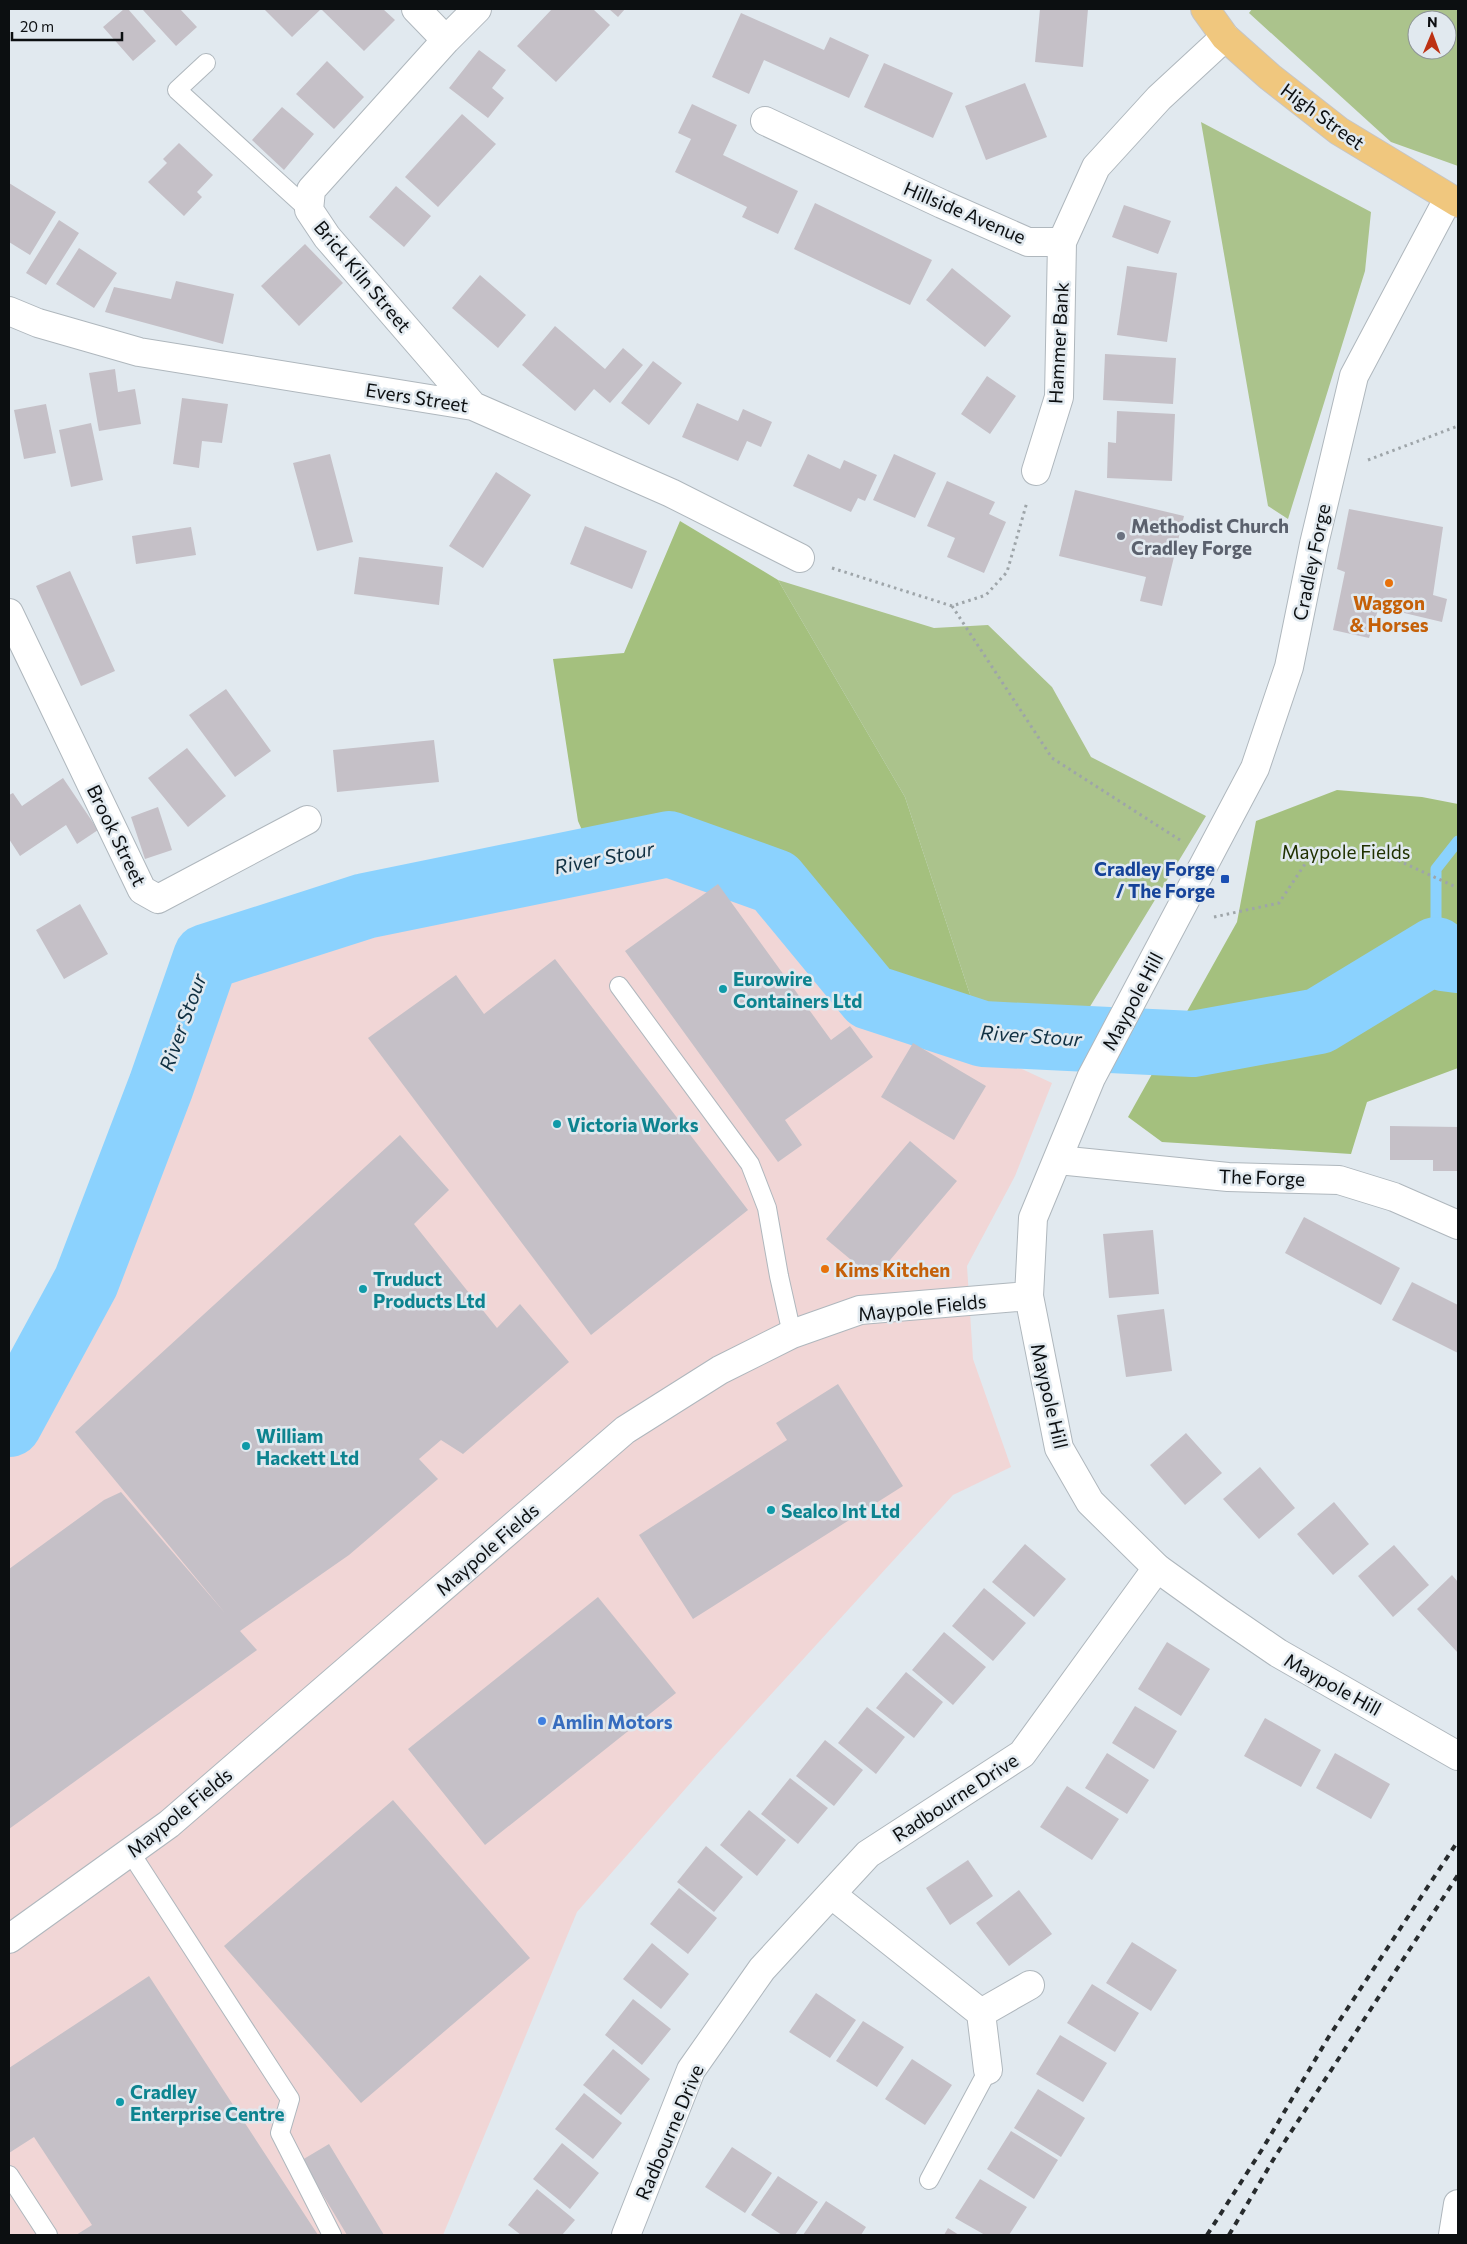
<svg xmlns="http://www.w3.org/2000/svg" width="1467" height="2244" viewBox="0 0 1467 2244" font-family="Commissioner,sans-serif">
<rect width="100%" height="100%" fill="#e1e9ef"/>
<path fill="#f1d6d6" d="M667 840 775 880 872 999 1052 1083 1015 1176 967 1266 973 1359 1011 1467 953 1495 701 1771 577 1912 443 2235H9V1443L88 1279 163 1100 209 970 361 909Z"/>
<path fill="#abc38c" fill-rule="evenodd" d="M1252 9H1458V166L1391 142 1249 13ZM1417 20H1447V50H1417Z
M1201 122 1371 212 1365 271 1288 519 1268 506Z
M778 580 934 628 988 625 1052 687 1091 757 1206 816 1080 1023 1061 1038 983 1034 905 797Z"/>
<path fill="#a4c07e" d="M680 521 778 580 905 797 983 1034 870 997 775 882 669 844 594 858 578 821 553 659 624 653Z
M1337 790 1422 797 1458 804V1068L1367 1102 1351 1154 1162 1142 1128 1117 1237 922 1256 821Z"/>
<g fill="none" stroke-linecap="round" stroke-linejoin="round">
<path stroke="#8bd2fe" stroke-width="11" d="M1436 950V869L1458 841"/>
<path stroke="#8bd2fe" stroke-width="66" d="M9 1424 86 1282 161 1086 206 957 365 906 669 844 775 882 870 997 983 1034 1193 1044 1319 1021 1436 950 1443 958 1458 960"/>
</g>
<path fill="#c5c0c7" d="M124 9H128L156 41 133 61 103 27Z
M145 9H180L197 27 176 46 143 10Z
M264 9H383L395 20 364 51 321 9 292 37Z
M552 9H593L610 25 556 82 517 46Z
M609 9H625L618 17Z
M1040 9H1088L1083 67 1035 62Z
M741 13 824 50 830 37 869 55 849 98 764 60 749 94 712 77Z
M479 50 506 70 492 88 504 98 488 118 449 88Z
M327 61 364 97 334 129 296 94Z
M884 63 953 93 933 138 864 107Z
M1025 83 1047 137 986 160 965 106Z
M692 104 737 125 723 155 798 191 778 234 742 217 747 207 675 172 691 139 678 133Z
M282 107 314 134 284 170 252 140Z
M462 114 496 144 438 207 405 177Z
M179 143 213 175 197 192 202 197 184 216 148 182 167 163 163 159Z
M9 183 56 212 30 255 9 242Z
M396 186 431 216 404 247 369 217Z
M815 203 932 260 910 305 794 249Z
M1124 205 1171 221 1158 254 1112 237Z
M59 220 79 233 46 285 26 273Z
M305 244 343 283 299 326 261 286Z
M79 248 117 273 94 308 56 284Z
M1127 266 1177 273 1167 342 1117 335Z
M952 268 1011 316 985 347 926 300Z
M480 275 526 315 498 348 452 308Z
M176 281 234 294 223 344 105 312 114 287 171 299Z
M555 326 605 369 623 348 643 365 610 403 594 389 575 411 522 365Z
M1105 354 1176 358 1173 404 1103 400Z
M653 361 682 383 649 425 621 403Z
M115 369 118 392 135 389 141 424 99 431 89 373Z
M987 376 1016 396 990 434 961 414Z
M182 398 228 404 222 443 202 441 199 468 173 464Z
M697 403 738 421 743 409 772 422 761 447 747 441 738 461 682 437Z
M46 404 56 453 24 459 14 410Z
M1117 411 1175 414 1172 481 1107 478 1108 442 1116 443Z
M91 423 103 480 71 487 59 430Z
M330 454 353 542 317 551 293 463Z
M808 454 840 469 844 460 877 475 865 501 858 498 851 512 793 486Z
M894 454 936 473 915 518 873 500Z
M496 472 531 495 483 568 449 546Z
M947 481 995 502 989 514 1006 522 984 573 947 557 955 538 927 526Z
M1075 490 1184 516 1162 606 1140 601 1146 577 1059 556Z
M1349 509 1443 527 1433 595 1447 599 1442 622 1379 607 1369 638 1333 630 1345 572 1337 569Z
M585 526 647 551 632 589 570 564Z
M191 527 196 555 136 564 132 536Z
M359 557 443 567 439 605 354 594Z
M70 571 115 671 81 686 36 586Z
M226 689 271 751 235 777 189 715Z
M434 740 439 782 337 792 333 750Z
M187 748 226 796 188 827 148 778Z
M63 778 98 830 77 844 66 825 20 856 9 839V795L13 793 22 806Z
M158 807 172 850 145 859 131 817Z
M718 884 831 1040 850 1026 873 1057 785 1120 802 1145 778 1162 625 951Z
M80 904 108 954 64 979 36 930Z
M555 959 748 1210 591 1335 368 1038 456 975 484 1014Z
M913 1043 986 1086 954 1140 881 1097Z
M1390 1126 1458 1127V1171H1433V1160H1390Z
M400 1135 449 1190 414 1224 497 1328 520 1304 569 1362 463 1454 441 1440 419 1459 438 1479 349 1555 240 1631 257 1650 9 1829V1569L104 1500 121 1492 225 1613 75 1432Z
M910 1141 957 1181 874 1279 826 1239Z
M1304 1217 1400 1268 1381 1305 1285 1253Z
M1153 1230 1159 1294 1109 1298 1103 1234Z
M1412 1282 1458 1305V1353L1392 1320Z
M1164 1309 1172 1371 1126 1377 1117 1315Z
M838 1384 903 1486 693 1619 639 1535 787 1440 776 1423Z
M1186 1433 1222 1473 1185 1505 1150 1465Z
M1260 1467 1295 1508 1259 1539 1223 1499Z
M1334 1502 1369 1544 1333 1575 1297 1534Z
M1025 1544 1066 1579 1034 1617 992 1582Z
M1394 1545 1429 1585 1393 1617 1358 1576Z
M1452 1575 1458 1582V1653L1417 1609Z
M984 1588 1026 1623 993 1661 952 1626Z
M598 1597 676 1693 485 1845 408 1749Z
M944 1632 986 1667 953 1705 912 1670Z
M1167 1642 1210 1669 1181 1716 1138 1689Z
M906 1672 943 1702 914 1738 876 1708Z
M1135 1706 1177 1731 1154 1769 1112 1743Z
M867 1707 905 1737 876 1774 838 1743Z
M1265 1718 1321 1750 1301 1787 1244 1756Z
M825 1740 863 1770 834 1806 796 1776Z
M1107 1753 1149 1780 1127 1814 1085 1788Z
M1335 1753 1390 1784 1371 1819 1316 1788Z
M790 1778 828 1808 798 1844 761 1814Z
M1067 1786 1119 1819 1092 1860 1040 1827Z
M393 1800 530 1958 361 2103 224 1946Z
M749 1810 786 1840 757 1876 720 1845Z
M706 1846 743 1877 714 1912 677 1882Z
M968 1860 993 1896 950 1925 926 1888Z
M679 1888 717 1918 688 1954 650 1924Z
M1019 1890 1052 1934 1009 1966 976 1923Z
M1132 1942 1177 1970 1151 2011 1106 1983Z
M652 1943 689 1974 661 2009 623 1979Z
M149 1976 318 2235H76L92 2225 34 2137 9 2153V2068Z
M1092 1984 1139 2013 1115 2052 1067 2023Z
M816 1993 856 2020 830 2058 789 2032Z
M633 1999 671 2029 642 2065 605 2035Z
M863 2021 904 2047 877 2087 836 2061Z
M1060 2035 1107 2063 1083 2102 1036 2074Z
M613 2049 650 2079 621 2115 583 2085Z
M912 2059 952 2085 925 2125 885 2099Z
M1038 2089 1085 2118 1061 2157 1014 2128Z
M584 2093 622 2123 593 2159 555 2129Z
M1011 2131 1058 2160 1034 2199 987 2169Z
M562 2143 599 2173 570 2209 533 2179Z
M329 2144 384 2235H347L302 2160Z
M732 2147 772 2173 745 2213 705 2187Z
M778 2176 818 2202 795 2235H782L751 2215Z
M980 2179 1027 2207 1009 2235H985L955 2218Z
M537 2189 575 2220 562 2235H521L508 2225Z
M826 2201 866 2227 861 2235H803Z
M948 2228 959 2235H944Z"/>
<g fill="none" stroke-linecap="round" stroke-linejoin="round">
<defs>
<path id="lane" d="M206 63 177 90 309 210
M619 986 750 1164 767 1208 779 1276 792 1334
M130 1852 290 2099 280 2133 332 2235
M9 2175 48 2235
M929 2180 988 2070"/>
<path id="street" d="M416 9 446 40
M765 121 942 204 1028 242H1062L1096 167 1159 98 1225 37
M9 311 38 323 139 352 473 406 671 493 800 558
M473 406 327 237 309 210 311 190 446 40 477 9
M1036 471 1059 397 1062 242
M9 613 142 890 158 899 307 820
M1058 1160 1228 1177 1339 1180 1394 1197 1458 1225
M831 1894 981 2013
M988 2070 981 2013 1030 1985
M626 2235 691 2070 762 1969 868 1854 1022 1754 1157 1568"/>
<path id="secondary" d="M1448 199 1354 376 1314 544 1289 667 1255 768 1091 1078 1033 1218 1029 1296 1059 1448 1090 1502 1157 1568 1221 1614 1278 1653 1458 1756
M9 1939 169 1824 625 1430 720 1370 792 1334 860 1310 1029 1296
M1453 2235 1458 2204"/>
<path id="primary" d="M1205 9 1225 37 1270 77 1339 131 1458 203"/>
</defs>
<use href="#lane" stroke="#afb7bd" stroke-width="20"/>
<use href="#street" stroke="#afb7bd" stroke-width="30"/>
<use href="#secondary" stroke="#afb7bd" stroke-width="30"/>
<use href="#primary" stroke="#c5c5c6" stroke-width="30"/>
<path stroke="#9ea5a9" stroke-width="3" stroke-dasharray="2.5 4" stroke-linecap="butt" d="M1368 460 1458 426
M832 568 952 606 986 595 1007 572 1027 502
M952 606 1052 758 1180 840
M1214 917 1279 903 1313 852 1382 853 1458 888"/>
<use href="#lane" stroke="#fff" stroke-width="18"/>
<use href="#street" stroke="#fff" stroke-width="28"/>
<use href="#secondary" stroke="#fff" stroke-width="28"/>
<use href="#primary" stroke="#f0c77e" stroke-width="28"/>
<path stroke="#272b2d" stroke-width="4" stroke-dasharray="6 6" stroke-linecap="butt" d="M1207 2235 1263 2148 1328 2038 1458 1841
M1229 2235 1276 2155 1458 1875"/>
</g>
<circle fill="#6b7280" stroke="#e1e9ef" stroke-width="2" cx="1121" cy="536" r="5"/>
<g fill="#e8710a" stroke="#e1e9ef" stroke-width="2">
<circle cx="1389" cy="583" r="5"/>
<circle cx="825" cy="1269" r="5"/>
</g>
<rect fill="#1a4fb4" stroke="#e1e9ef" stroke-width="2" x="1220" y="874" width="10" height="10" rx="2.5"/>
<g fill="#0f9aa8" stroke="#e1e9ef" stroke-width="2">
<circle cx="723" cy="989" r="5"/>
<circle cx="557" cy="1124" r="5"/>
<circle cx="363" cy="1289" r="5"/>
<circle cx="246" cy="1446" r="5"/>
<circle cx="771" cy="1510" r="5"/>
<circle cx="120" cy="2102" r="5"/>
</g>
<circle fill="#3f7fe0" stroke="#e1e9ef" stroke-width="2" cx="542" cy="1721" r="5"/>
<g text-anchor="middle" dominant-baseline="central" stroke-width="5" stroke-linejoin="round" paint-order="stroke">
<g font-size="19" fill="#0c0f11" stroke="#e1e9ef">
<text transform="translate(1323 116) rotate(36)">High Street</text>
<text transform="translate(965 212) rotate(23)">Hillside Avenue</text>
<text transform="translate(363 276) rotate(50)">Brick Kiln Street</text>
<text transform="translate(1058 343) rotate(-87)">Hammer Bank</text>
<text transform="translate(417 397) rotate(9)">Evers Street</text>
<text transform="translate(1311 562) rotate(-78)">Cradley Forge</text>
<text transform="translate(117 835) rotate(64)">Brook Street</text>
<text transform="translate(1132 1001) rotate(-62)">Maypole Hill</text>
<text transform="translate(1262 1177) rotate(2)">The Forge</text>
<text transform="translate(922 1307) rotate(-6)">Maypole Fields</text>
<text transform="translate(1050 1396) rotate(77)">Maypole Hill</text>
<text transform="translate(487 1549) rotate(-41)">Maypole Fields</text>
<text transform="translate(1333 1684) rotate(29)">Maypole Hill</text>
<text transform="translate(955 1797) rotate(-33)">Radbourne Drive</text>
<text transform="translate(179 1812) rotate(-39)">Maypole Fields</text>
<text transform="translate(669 2132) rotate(-67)">Radbourne Drive</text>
</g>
<g font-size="19" font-weight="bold" fill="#5b616d" stroke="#e1e9ef" text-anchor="start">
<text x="1131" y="525">Methodist Church<tspan x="1131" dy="22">Cradley Forge</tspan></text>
</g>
<g font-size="19" font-weight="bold" fill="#c56008" stroke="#e1e9ef">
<text x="1389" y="602">Waggon<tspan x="1389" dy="22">&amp; Horses</tspan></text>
<text x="835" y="1269" text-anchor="start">Kims Kitchen</text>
</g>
<g font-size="19" fill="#203100" stroke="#e1e9ef">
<text x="1346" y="851">Maypole Fields</text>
</g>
<g font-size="19" font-weight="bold" fill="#164399" stroke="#e1e9ef" text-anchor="end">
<text x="1215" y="868">Cradley Forge<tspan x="1215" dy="22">/ The Forge</tspan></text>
</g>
<g font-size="19" font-weight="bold" fill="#0d838f" stroke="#e1e9ef" text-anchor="start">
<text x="733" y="978">Eurowire<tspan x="733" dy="22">Containers Ltd</tspan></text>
<text x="567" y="1124">Victoria Works</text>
<text x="373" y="1278">Truduct<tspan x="373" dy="22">Products Ltd</tspan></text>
<text x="256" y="1435">William<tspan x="256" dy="22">Hackett Ltd</tspan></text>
<text x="781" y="1510">Sealco Int Ltd</text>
<text x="130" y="2091">Cradley<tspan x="130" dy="22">Enterprise Centre</tspan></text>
</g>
<g font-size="19" font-weight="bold" fill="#366cbe" stroke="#e1e9ef" text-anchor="start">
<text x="552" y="1721">Amlin Motors</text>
</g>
<g font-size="20" font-style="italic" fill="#103042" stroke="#e1e9ef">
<text transform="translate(604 857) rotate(-11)">River Stour</text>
<text transform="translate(182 1022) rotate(-70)">River Stour</text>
<text transform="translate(1031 1035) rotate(4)">River Stour</text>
</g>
</g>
<rect width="1467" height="2244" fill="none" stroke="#0c0f11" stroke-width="20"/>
<g transform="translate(1432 35) rotate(1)"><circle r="24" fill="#e1e9ef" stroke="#8c9296"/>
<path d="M0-4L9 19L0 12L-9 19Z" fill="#bd3214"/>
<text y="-8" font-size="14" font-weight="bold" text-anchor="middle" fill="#0c0f11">N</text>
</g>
<path d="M12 32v8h110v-8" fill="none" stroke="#0c0f11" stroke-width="2.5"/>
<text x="20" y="32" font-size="15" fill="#0c0f11" stroke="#e1e9ef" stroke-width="4" paint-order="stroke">20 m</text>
</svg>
